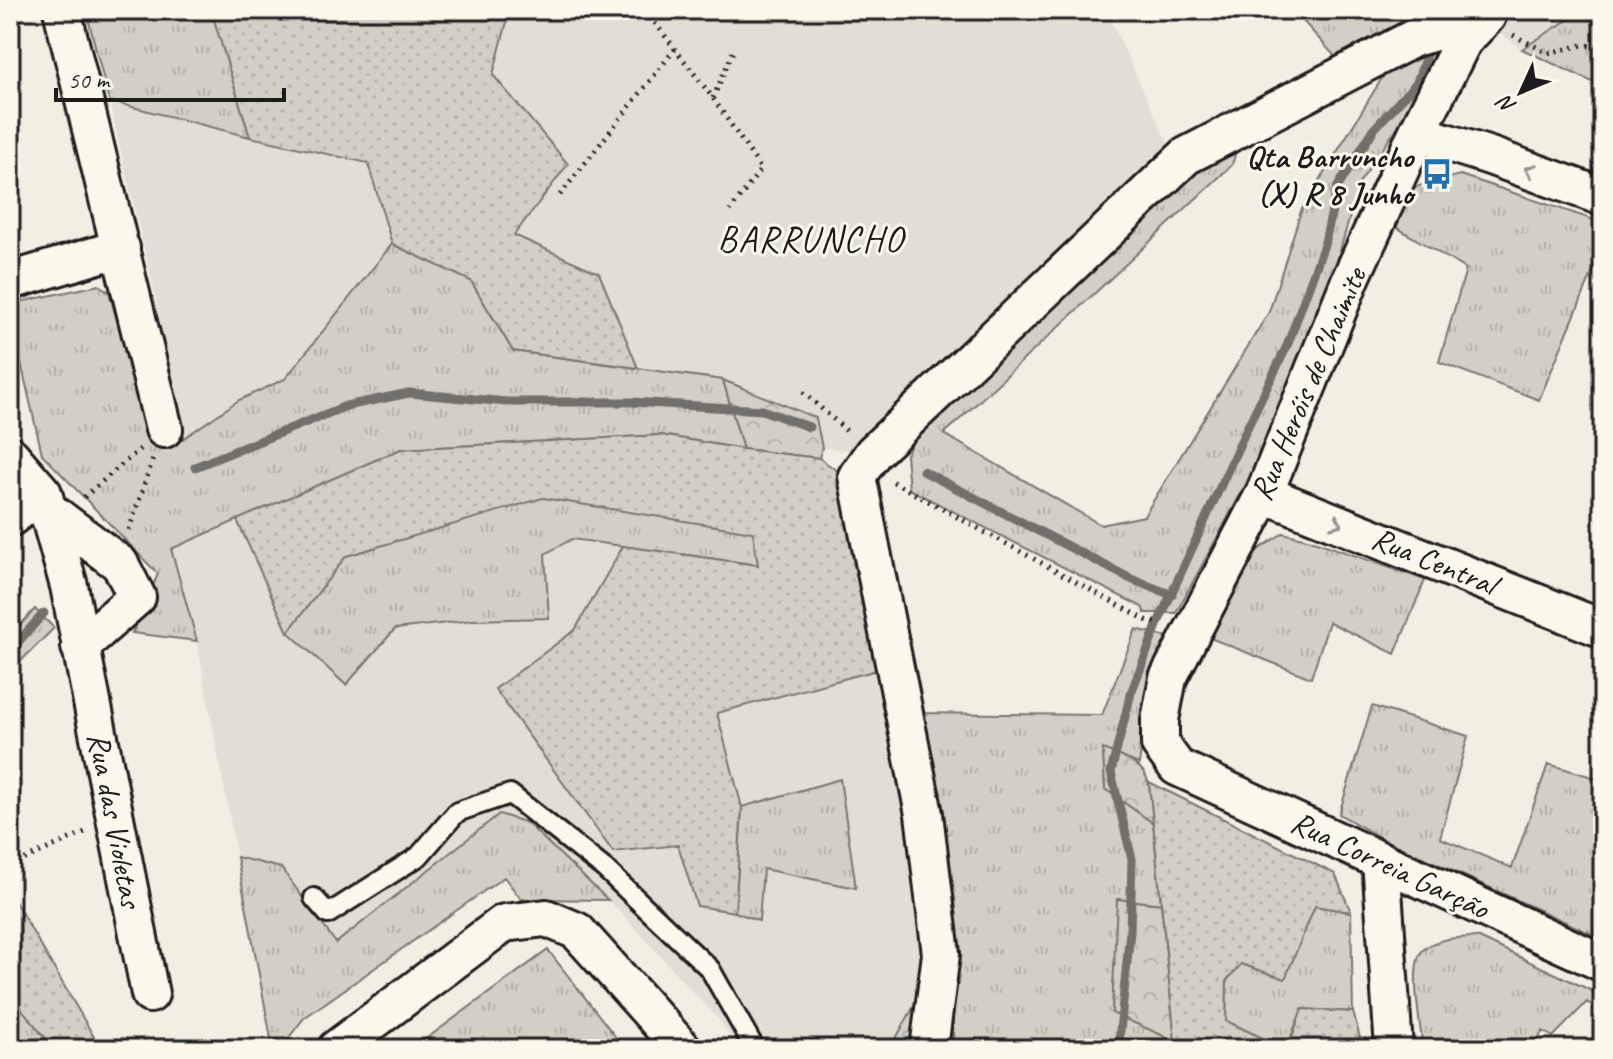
<svg xmlns="http://www.w3.org/2000/svg" width="1613" height="1059" viewBox="0 0 1613 1059" font-family="Caveat,sans-serif">
<defs>
<pattern id="grass-tufts" width="24" height="20" patternUnits="userSpaceOnUse" patternTransform="scale(2)"><rect width="24" height="20" fill="#d2cfc6"/><path d="M3 7l-1-3M5 7V3M7 7l1-3M15 17l-1-3M17 17v-4M19 17l1-3" fill="none" stroke="#b4b1aa"/></pattern>
<pattern id="forest-crowns" width="20" height="18" patternUnits="userSpaceOnUse" patternTransform="scale(2)"><rect width="20" height="18" fill="#d2cfc6"/><path d="M2 6a3 3 0 1 1 6 0M12 15a3 3 0 1 1 6 0" fill="none" stroke="#b4b1aa"/></pattern>
<pattern id="park-dots" width="8" height="8" patternUnits="userSpaceOnUse" patternTransform="scale(2)"><rect width="8" height="8" fill="#d2cfc6"/><path d="M2 2h.1M6 6h.1" fill="none" stroke="#b4b1aa" stroke-width="1.8" stroke-linecap="round"/></pattern>
</defs>
<rect width="100%" height="100%" fill="#f2eee4"/>
<filter id="ink" filterUnits="userSpaceOnUse"><feTurbulence type="fractalNoise" baseFrequency=".0125" numOctaves="2"/><feDisplacementMap in="SourceGraphic" scale="16" xChannelSelector="R" yChannelSelector="G"/><feConvolveMatrix kernelMatrix="1 2 1 2 8 2 1 2 1" color-interpolation-filters="sRGB"/></filter>
<g filter="url(#ink)">
<path fill="#e2ded5" d="M510 10H666L674 17 682 10H1106L1181 172 923 422 906 455 822 448 816 418 723 380 638 368 599 273 513 235 493 74Z
M1468 10H1583L1522 49Z
M109 101 250 137 368 163 392 244 285 379 239 400 181 440 156 298Z
M237 520 288 632 346 684 395 629 473 620 549 618 545 554 572 539 623 546 575 630 495 689 678 845 697 905 735 912 758 921 763 869 839 779 742 807 717 713 903 663 947 902 953 1016 922 992 890 1049H737L723 1025 619 911 527 823 499 814 335 944 281 868 237 857 197 641 171 549Z"/>
<path fill="url(#grass-tufts)" stroke="#777671" stroke-width="2" d="M86 10H211L250 137 109 101Z
M1293 10H1441L1340 62Z
M1583 10H1603V87L1522 49Z
M1450 40 1416 100 1360 182 1329 288 1251 475 1176 613H1145L1142 607 909 489 906 455 923 422 1181 172 1240 137 1232 165 944 434 1101 525 1144 516 1269 312 1301 211 1393 60Z
M1460 175 1603 223V248L1539 400 1439 362 1466 269 1396 227 1411 188Z
M392 244 471 281 513 351 723 380 743 449 661 435 401 449 171 549 197 641 132 633 158 574 42 454 10 315V304L99 285 109 292 145 416 181 440 239 400 285 379Z
M543 497 753 532 759 565 572 539 545 554 549 618 473 620 395 629 346 685 288 632 346 556Z
M1283 533 1311 540 1425 580 1395 654 1329 622 1311 678 1210 638 1258 550Z
M35 609 54 628 10 672V636Z
M1136 629 1167 637 1153 671 1139 764 1103 750 1105 789 1153 823 1161 904 1118 899 1112 1012 1175 1041 1164 1049H953L947 902 914 713 1102 715Z
M1372 706 1468 736 1440 838 1512 868 1548 764 1603 780V939L1385 840 1339 814Z
M840 779 856 888 763 869 759 921 735 912 742 807Z
M499 814 527 823 608 900 521 899 504 877 304 1018 280 1049H273L237 857 281 868 336 943Z
M1315 906 1351 912 1353 1012 1302 1009 1286 1049 1226 1021 1227 980 1241 964Z
M1477 937 1603 996V1012L1587 1002 1553 1037 1543 1031 1531 1049H1423C1421 1028 1408 964 1423 950 1437 937 1458 938 1477 937Z
M548 950 625 1049H412Z
M16 1001 54 1049H10V1003Z"/>
<path fill="url(#forest-crowns)" stroke="#777671" stroke-width="2" d="M723 380 816 418 822 448 819 458 743 449Z
M1103 749C1153 769 1148 771 1153 823L1105 789Z
M1117 899 1161 904 1175 1041 1112 1013Z
M922 992 953 1016V1049H890Z"/>
<path fill="url(#park-dots)" stroke="#777671" stroke-width="2" d="M211 10H510L493 75 568 164 514 235 599 273 638 368 513 351 471 281 392 244 368 163 250 137Z
M661 435 743 449 819 458 869 493 903 663 717 713 742 807 735 912 697 906 678 845 613 852 495 689 575 630 623 546 758 565 753 532 543 498 346 556 288 632 237 520 401 449Z
M1149 782 1335 874 1351 912 1315 906 1285 979 1241 964 1227 980 1226 1021 1286 1049H1164L1175 1041Z
M10 893 101 1049H54L16 1002 10 1003Z
M1302 1009 1353 1012 1363 1049H1288Z"/>
<g fill="none" stroke-linecap="round" stroke-linejoin="round">
<path stroke="#716f6b" stroke-width="9" d="M195 467 346 406 409 393 507 402H632L762 410 809 427
M923 471 1131 579 1172 595
M10 651 44 613
M1127 1049 1119 1041 1130 932 1132 859 1111 772 1131 693 1158 623 1248 426 1287 346 1325 242 1337 188 1374 129 1417 82 1430 44"/>
<defs>
<path id="lane" d="M314 898 328 914 419 856 457 812 510 794 605 869 710 969 755 1049"/>
<path id="street" d="M62 10 164 429
M1487 16 1463 41 1417 133 1351 278 1264 494 1168 678 1160 720V744L1177 767 1603 963
M1417 133 1490 156 1603 197
M10 281 121 248
M10 455 43 493 69 586 150 994
M1264 494 1603 629
M47 509 120 564 137 597 80 647
M10 518 43 493
M1381 861 1394 1049
M336 1049 504 923 546 918 577 931 683 1049
M929 1049 941 954 924 814 857 476 873 453 1186 156 1414 38 1482 19"/>
</defs>
<use href="#lane" stroke="#1c1c1c" stroke-width="24"/>
<use href="#street" stroke="#1c1c1c" stroke-width="42"/>
<path stroke="#1c1c1c" stroke-width="5" stroke-dasharray="2 6" stroke-linecap="butt" d="M645 10 713 98 761 169 730 211
M1513 35 1548 53 1583 45 1603 47
M713 98 734 50
M560 195 675 49
M803 392 850 434
M893 482 1146 620 1159 624
M84 497 140 449
M129 530 154 456
M10 866 85 832"/>
<use href="#lane" stroke="#fbf7ec" stroke-width="18"/>
<use href="#street" stroke="#fbf7ec" stroke-width="36"/>
</g>
<defs><path id="oneway-chevron" d="M-2-3.5L2.5 0L-2 3.5" fill="none" stroke-width="1.6" stroke-linecap="round" stroke-linejoin="round" transform="scale(2)"/></defs>
<g stroke="#97948e">
<use href="#oneway-chevron" transform="translate(1530 170) rotate(-160)"/>
<use href="#oneway-chevron" transform="translate(1337 523) rotate(22)"/>
</g>
</g>
<defs>
<symbol id="bus-bare" viewBox="-9 -9 18 18"><path d="M-5-6H5V4H4V6H2V4H-2V6H-4V4H-5ZM-3.5-4V0h7V-4ZM-3.5 1.2v1.5H-2V1.2ZM2 1.2v1.5H3.5V1.2Z" fill="#1f6fb2" stroke="#fbf7ec" stroke-width="2.5" paint-order="stroke"/></symbol>
</defs>
<g fill-rule="evenodd">
<use href="#bus-bare" x="1415" y="152" width="44" height="44"/>
</g>
<g text-anchor="middle" dominant-baseline="central" stroke-width="6" stroke-linejoin="round" paint-order="stroke">
<g font-size="32" font-weight="bold" fill="#1c1c1c" stroke="#fbf7ec" text-anchor="end">
<text x="1413" y="156">Qta Barruncho<tspan x="1413" dy="37">(X) R 8 Junho</tspan></text>
</g>
<g font-size="32" fill="#1c1c1c" stroke="#fbf7ec">
<text transform="translate(1308 384) rotate(-67)">Rua Heróis de Chaimite</text>
<text transform="translate(1434 561) rotate(22)">Rua Central</text>
<text transform="translate(115 820) rotate(79)">Rua das Violetas</text>
<text transform="translate(1390 865) rotate(25)">Rua Correia Garção</text>
</g>
<g font-size="36" letter-spacing="2" fill="#1c1c1c" stroke="#fbf7ec">
<text x="811" y="239">BARRUNCHO</text>
</g>
</g>
<rect width="1613" height="1059" fill="none" stroke="#fbf7ec" stroke-width="40"/>
<rect x="20" y="20" width="1573" height="1019" fill="none" stroke="#1c1c1c" stroke-width="3" filter="url(#ink)"/>
<g transform="translate(1521 92) rotate(226)" stroke="#fbf7ec" stroke-width="6" paint-order="stroke">
<path d="M0-6L14 30L0 20L-14 30Z" fill="#1c1c1c"/>
<text y="-12" font-size="22" font-weight="bold" text-anchor="middle" fill="#1c1c1c">N</text>
</g>
<path d="M56 88v12h228v-12" fill="none" stroke="#1c1c1c" stroke-width="4"/>
<text x="68" y="88" font-size="24" fill="#1c1c1c" stroke="#fbf7ec" stroke-width="6" paint-order="stroke">50 m</text>
</svg>
